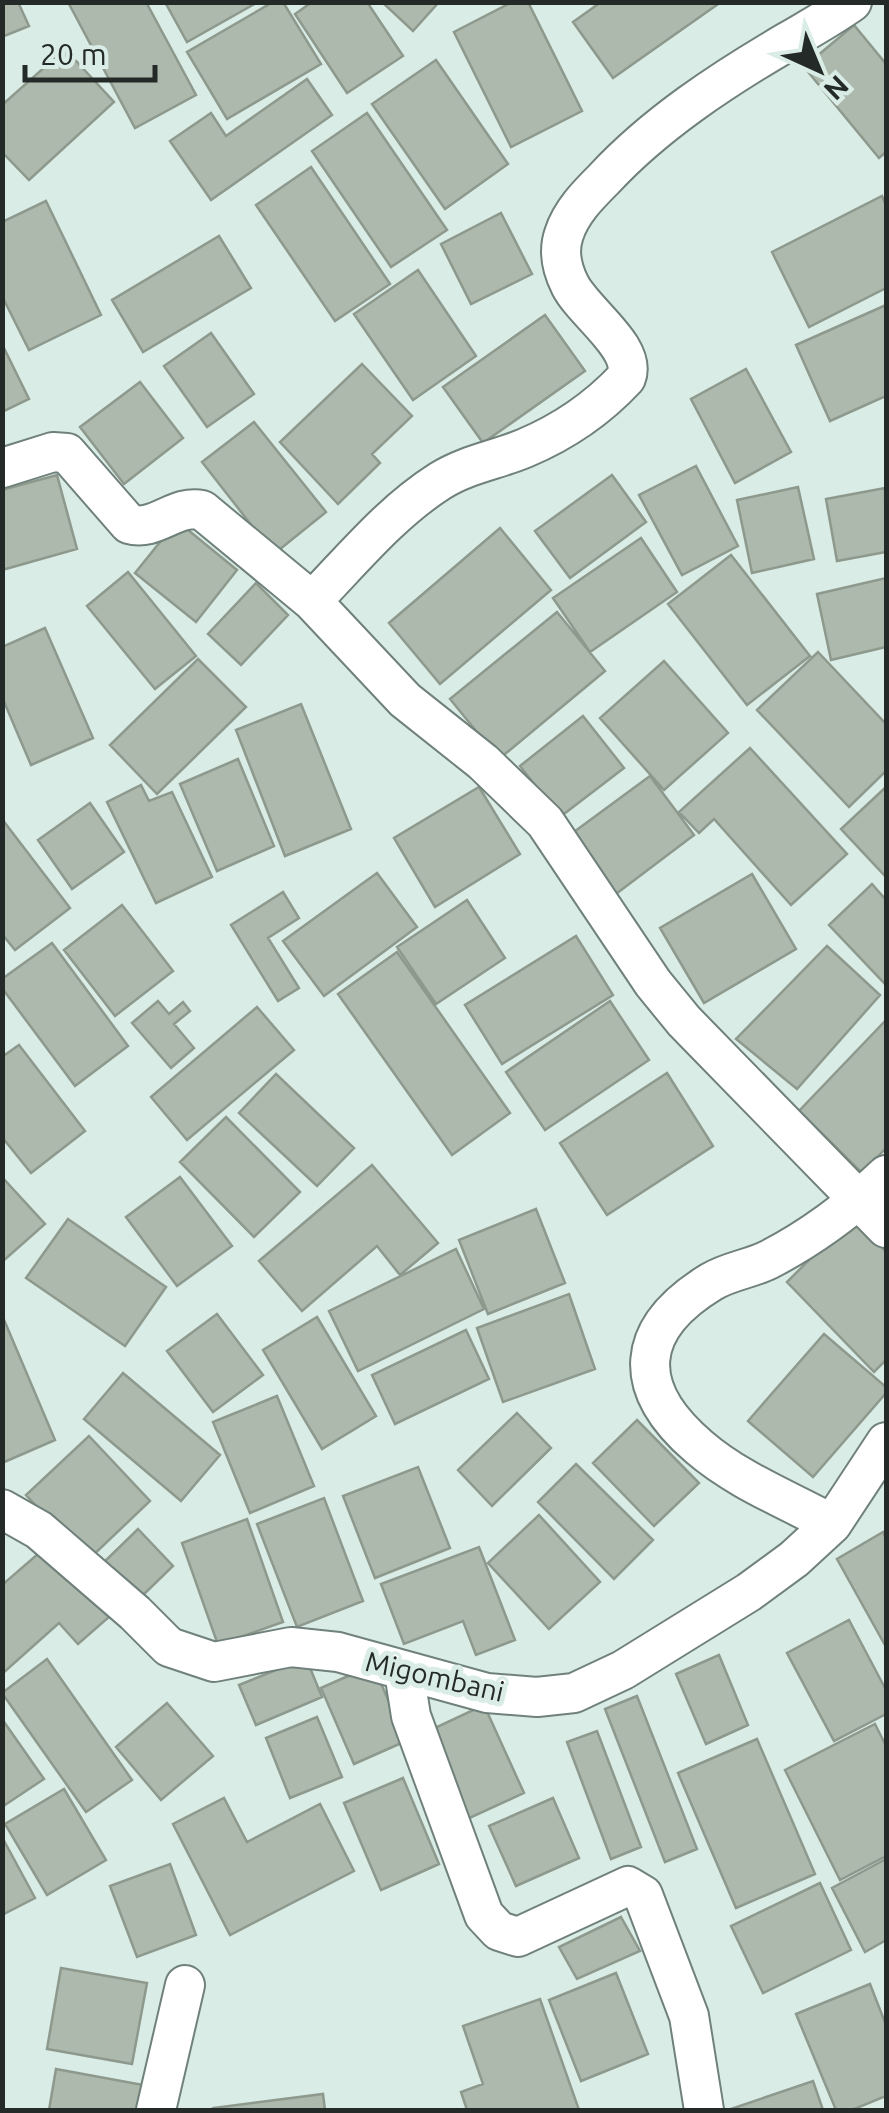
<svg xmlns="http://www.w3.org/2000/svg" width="889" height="2113" viewBox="0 0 889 2113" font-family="Ubuntu,sans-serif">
<rect width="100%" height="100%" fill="#daece6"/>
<path fill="#adb9ad" stroke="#8e998d" stroke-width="2.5" d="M2 2H18L29 26 2 37Z
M68 2H146L196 95 135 128Z
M165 2H258L187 42Z
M273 2H283L321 64 227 119 187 52Z
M312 2H367L403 56 347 93 295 14Z
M382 2H439L413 31Z
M512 2H528L582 111 511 147 454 32Z
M601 2H721L613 78 573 22Z
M854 25 886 64V152L879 158 804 67Z
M65 49 114 102 29 180 2 152V105Z
M436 60 508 164 445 209 372 104Z
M307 79 332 115 211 200 170 141 211 113 226 136Z
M367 113 447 230 391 267 312 151Z
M311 167 390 284 335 321 256 205Z
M882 196 886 205V288L809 327 772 252Z
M46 201 101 315 29 350 2 296V222Z
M501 213 532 274 471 304 441 244Z
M219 236 251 288 143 352 112 300Z
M418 270 476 356 413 400 354 314Z
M886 305V396L830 421 796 345Z
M545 315 585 371 483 443 443 387Z
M211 333 254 394 207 427 164 366Z
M2 344 29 399 2 412Z
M362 364 412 416 372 454 380 463 338 504 280 442Z
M746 369 791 452 735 483 691 399Z
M140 382 183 438 124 484 80 427Z
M254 422 326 512 274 554 202 462Z
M696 466 738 546 682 575 639 495Z
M57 475 77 549 2 570V490Z
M612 475 646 522 570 578 535 531Z
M798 487 814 559 752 573 737 500Z
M885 488 886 552 837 561 826 499Z
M177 521 237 570 196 622 135 573Z
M500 528 551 590 440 684 389 623Z
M641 538 677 592 590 652 553 598Z
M731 555 810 656 747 705 668 604Z
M128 572 196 656 155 689 87 606Z
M886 578V647L831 660 817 594Z
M256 583 288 615 241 665 208 634Z
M557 612 605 671 499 759 450 699Z
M45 628 93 738 31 765 2 697V647Z
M818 652 886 724V771L849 807 757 710Z
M198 659 246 707 157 794 110 745Z
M664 661 728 733 664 790 600 718Z
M301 704 351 829 285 856 236 730Z
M583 716 624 768 560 817 520 766Z
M750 748 847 854 791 905 714 819 699 833 679 812Z
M238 759 274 846 217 871 180 784Z
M650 776 694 835 608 900 563 840Z
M141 785 149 801 172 792 212 877 156 903 107 802Z
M479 787 520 854 435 907 394 838Z
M886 787V877L841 829Z
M90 803 124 852 72 889 38 840Z
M2 819 70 908 15 950 2 934Z
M377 873 417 927 324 996 283 941Z
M752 874 796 949 704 1003 660 928Z
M872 884 886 900V985L829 925Z
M283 892 299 918 268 938 299 988 278 1001 231 925Z
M467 900 505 958 436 1004 397 947Z
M122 905 173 971 115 1016 64 950Z
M576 936 613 995 502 1064 465 1005Z
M52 943 128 1046 75 1086 2 988V979Z
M827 946 880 995 797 1089 736 1039Z
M397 952 510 1113 452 1155 338 994Z
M158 1001 169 1014 183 1002 190 1011 174 1024 194 1048 171 1068 132 1023Z
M610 1001 649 1060 545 1130 506 1072Z
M257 1007 294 1050 187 1140 151 1097Z
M886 1020V1148L862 1173 799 1111Z
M19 1045 85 1131 31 1173 2 1137V1057Z
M667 1073 713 1146 607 1215 560 1143Z
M276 1074 354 1148 317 1186 239 1113Z
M226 1117 300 1192 254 1237 180 1162Z
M372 1165 438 1243 400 1275 377 1246 302 1311 259 1261Z
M2 1177 45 1224 2 1262Z
M180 1177 232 1246 177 1286 126 1217Z
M536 1209 565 1283 488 1314 459 1240Z
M852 1217 886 1252V1360L874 1372 787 1282Z
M68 1219 166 1287 125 1346 26 1278Z
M456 1249 484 1309 358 1371 329 1311Z
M569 1294 595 1369 503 1402 477 1328Z
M217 1314 263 1375 213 1412 167 1351Z
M2 1315 55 1440 2 1463Z
M317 1317 376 1416 322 1449 263 1350Z
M466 1330 489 1379 395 1424 372 1375Z
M824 1334 886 1387V1393L813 1477 748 1421Z
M123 1373 220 1455 181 1501 84 1419Z
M277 1396 314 1486 250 1513 213 1422Z
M517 1413 551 1448 492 1506 458 1470Z
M637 1420 699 1483 654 1526 593 1463Z
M89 1436 150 1501 87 1561 26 1495Z
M576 1464 653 1540 614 1579 538 1502Z
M418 1467 450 1548 375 1578 343 1496Z
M324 1498 363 1601 297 1627 257 1524Z
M539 1515 600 1582 549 1629 488 1563Z
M247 1519 283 1622 218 1645 182 1543Z
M138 1529 173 1566 138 1600 102 1564Z
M883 1532 886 1539V1647L837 1559Z
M46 1547 109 1617 78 1644 59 1623 2 1674V1585Z
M479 1547 515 1640 476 1655 463 1621 404 1644 381 1584Z
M849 1620 886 1690V1714L834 1741 787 1653Z
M719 1655 748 1725 706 1744 676 1674Z
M306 1658 322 1697 256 1725 239 1685Z
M47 1659 132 1780 86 1812 2 1693Z
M373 1665 406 1741 354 1764 321 1688Z
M637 1696 697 1849 665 1862 605 1709Z
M167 1703 213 1756 161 1800 116 1747Z
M484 1705 524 1793 465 1820 424 1733Z
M317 1717 342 1777 290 1798 266 1738Z
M2 1719 44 1779 2 1807Z
M875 1724 886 1746V1856L840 1880 785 1770Z
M597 1731 641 1847 611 1859 567 1742Z
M757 1739 815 1874 736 1908 678 1773Z
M403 1778 439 1864 381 1890 344 1803Z
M64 1789 106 1860 47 1895 5 1824Z
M224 1798 247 1842 320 1804 354 1871 230 1935 173 1824Z
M553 1798 579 1858 516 1886 489 1826Z
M2 1837 35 1898 2 1915Z
M886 1859V1940L865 1952 832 1888Z
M170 1864 196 1935 137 1957 110 1886Z
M820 1883 851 1950 763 1993 731 1926Z
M621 1917 640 1951 577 1979 559 1947Z
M61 1968 147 1983 132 2064 47 2049Z
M616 1973 648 2054 581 2081 549 2000Z
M870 1984 886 2025V2096L852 2110H836L796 2014Z
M540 1999 579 2110H467L461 2092 483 2084 463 2026Z
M56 2069 143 2085 138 2110H49Z
M813 2081 823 2110H728Z
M323 2094 325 2110H213V2108Z"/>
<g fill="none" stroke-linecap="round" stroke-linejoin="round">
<defs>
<path id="minor" d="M2 468 53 452 67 453 129 524C156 532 175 504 202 510L312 601 405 700 483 762 545 822 653 983 684 1021 886 1228
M312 601C352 560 391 512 440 481 467 464 497 460 525 448 563 432 598 408 626 378 638 348 584 313 570 285 562 269 558 251 564 234 571 212 588 195 604 179 655 124 722 80 787 42 809 29 831 17 852 2
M2 1509 39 1530 135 1613 169 1647 214 1662 291 1647 338 1652 487 1693 537 1697 574 1693 623 1670 749 1592 794 1559 832 1524 886 1442
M832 1524C788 1500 737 1480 699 1447 630 1388 634 1329 711 1282 729 1271 750 1269 768 1260 811 1238 852 1207 886 1175
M404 1672 411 1716 484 1915 499 1931 518 1937 628 1886 643 1895 689 2016 704 2110
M156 2110 185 1985"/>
</defs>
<use href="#minor" stroke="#70817b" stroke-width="42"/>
<use href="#minor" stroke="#fff" stroke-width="38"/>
</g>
<g text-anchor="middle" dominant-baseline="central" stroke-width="10" stroke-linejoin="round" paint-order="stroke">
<g font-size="28" fill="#242a28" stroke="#daece6">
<text transform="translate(435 1676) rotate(13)">Migombani</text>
</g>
</g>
<rect width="889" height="2113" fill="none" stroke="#242a28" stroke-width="10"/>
<g transform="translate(819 70) rotate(136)" stroke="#daece6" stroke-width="8" paint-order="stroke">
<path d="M0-8L18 38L0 25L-18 38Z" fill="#242a28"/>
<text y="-15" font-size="28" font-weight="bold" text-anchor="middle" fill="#242a28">N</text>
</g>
<path d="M25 65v15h130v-15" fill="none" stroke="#242a28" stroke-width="5"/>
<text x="40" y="65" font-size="30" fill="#242a28" stroke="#daece6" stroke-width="8" paint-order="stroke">20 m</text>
</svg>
